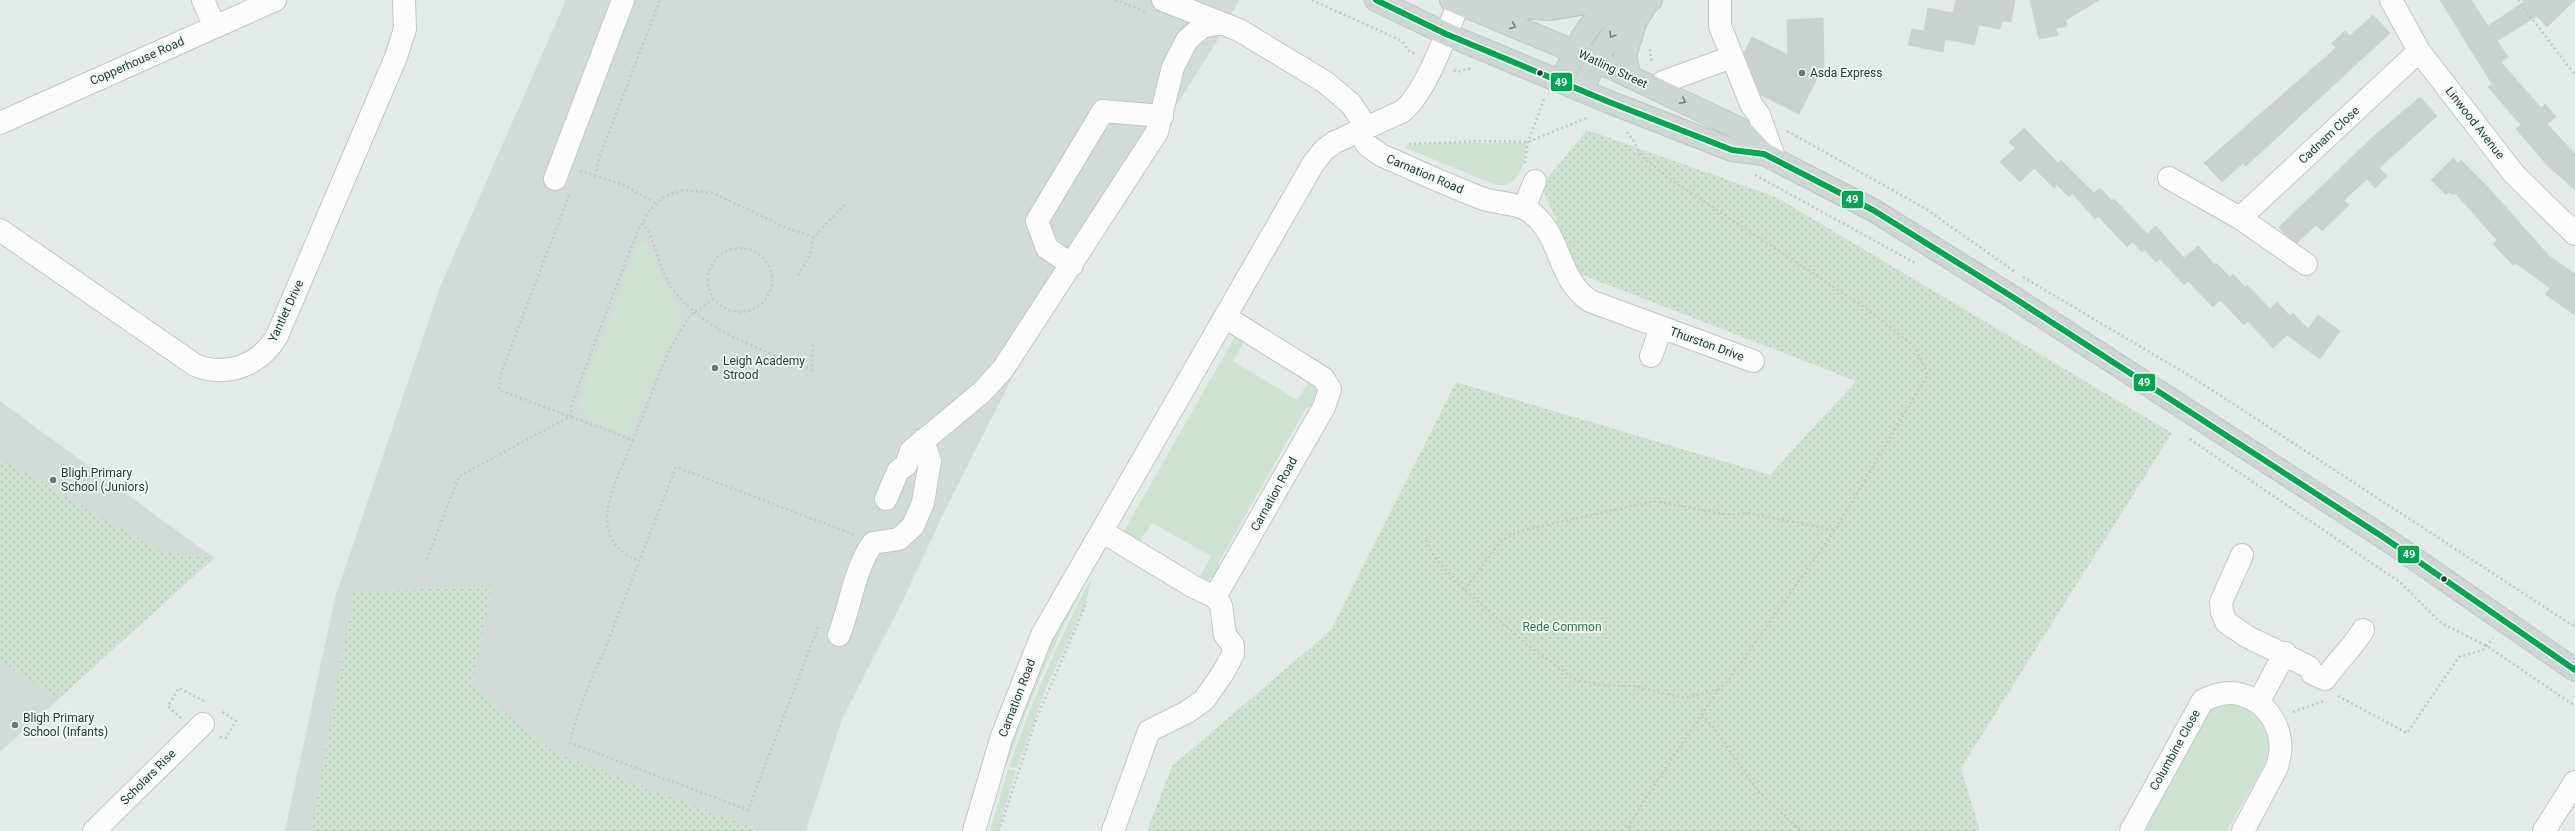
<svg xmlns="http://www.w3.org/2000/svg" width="2575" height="831" viewBox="0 0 2575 831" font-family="Roboto,sans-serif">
<defs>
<pattern id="park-dots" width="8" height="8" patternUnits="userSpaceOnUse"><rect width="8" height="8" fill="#cee2d4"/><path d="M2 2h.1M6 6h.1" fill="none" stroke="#b1c3b7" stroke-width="1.8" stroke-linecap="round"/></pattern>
</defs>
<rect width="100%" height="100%" fill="#e4eae7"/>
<path fill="#d2dbd7" d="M566 0H1239L1217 41 1044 315 947 506 903 600 842 719 806 831H285L335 598 440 287Z
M0 401 214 558 0 752Z"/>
<path fill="#cee2d4" d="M1450 143H1527C1525 163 1519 191 1493 184L1406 148 1408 145Z
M639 241 649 246 665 283 679 304 681 319 678 330 665 351 631 436 585 418 578 402Z
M1236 335 1247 337 1233 361 1297 400 1313 376 1319 393 1317 405 1306 408 1219 562 1220 571 1208 581 1197 582 1211 556 1152 523 1137 546 1123 533Z
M1089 575C1057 637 1029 700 1006 767L1001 765 1062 615Z
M1092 577 1086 603 1047 686 1017 768 1009 767C1032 701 1059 638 1092 577Z
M2223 703 2239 705 2254 712 2269 737V756L2227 831H2136L2207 711Z
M1008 769 1016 771 998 831H990Z"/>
<path fill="url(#park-dots)" d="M1587 130 1776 197 2172 433 1961 768 1980 831H1147L1172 766 1331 630 1456 382 1770 475 1856 381 1580 274 1541 186Z
M0 458 161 552 214 558 59 698 0 661Z
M492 586 472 686 553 752 760 831H311L354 592Z"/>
<path fill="#cbd1cf" stroke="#cdd3d0" d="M1956 0H2015L2011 22 2002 21 2000 29 1979 25 1974 45 1945 39 1943 52 1908 45 1912 29 1924 31 1928 8 1953 13Z
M2030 0H2099L2066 20 2067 26 2056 28 2058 35 2039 39Z
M2440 0H2471L2488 26 2524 2 2522 0H2575L2547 27 2537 16 2497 41 2508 57 2501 62 2541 108 2545 104 2556 117 2547 124 2575 154V190L2547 165 2516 129 2521 125 2488 87 2492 84Z
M2373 15 2390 33 2246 166 2243 163 2222 182 2204 163 2336 48 2332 43 2345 31 2350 36Z
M1823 18 1824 65 1799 114 1761 95 1744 53 1752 37 1788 55 1787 20Z
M2420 97 2437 116 2379 168 2387 176 2375 188 2367 179 2344 200 2349 205 2322 231 2316 225 2297 243 2285 234 2279 227 2374 136Z
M2024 128 2058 163 2061 160 2094 193 2100 188 2112 201 2114 199 2147 234 2156 226 2184 258 2198 246 2215 265 2216 263 2230 277 2233 274 2245 287 2247 285 2270 309 2277 302 2290 316 2293 313 2308 329 2318 315 2340 331 2320 359 2287 335 2273 348 2248 321 2244 325 2220 300 2213 307 2188 281 2184 285 2160 259 2156 262 2144 249 2142 252 2133 242 2127 247 2098 216 2095 219 2072 193 2069 197 2057 185 2054 188 2034 168 2020 182 2000 162 2015 148 2009 142Z
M2453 158 2458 163 2461 160 2487 186 2549 256 2575 274V315L2545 294 2550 288 2516 263 2513 265 2493 244 2497 240 2455 193 2453 195 2449 192 2446 195 2431 180Z"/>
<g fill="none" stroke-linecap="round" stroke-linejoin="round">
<defs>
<path id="minor" d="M203 0 215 27
M1163 0 1239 30 1325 82 1351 104 1367 128
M1720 0V26L1751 104 1759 115 1775 160
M2391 0 2419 51 2514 174 2575 234
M1657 89 1663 82 1732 57
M0 123 275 0
M1359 132 1368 146 1381 155C1415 170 1449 186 1484 199 1500 204 1521 203 1533 214 1562 238 1558 280 1590 301L1753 361
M2169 178 2240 218 2419 51
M555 179 623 0
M1524 208 1535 181
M2240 218 2306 264
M0 230 195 365C227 378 260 365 277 336L396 57 405 29 404 0
M1072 265 1047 248 1037 221 1103 111 1162 116
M1651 356 1661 328
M886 499 898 471 906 465 911 451 982 392 1003 369 1157 132 1173 67 1187 40 1202 27 1220 23
M1103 532 1194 587 1215 597 1324 407 1330 389 1323 378 1225 317
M2242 555 2221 602 2222 612 2226 622 2246 636 2309 667 2312 673 2325 679C2337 661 2352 649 2363 630
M839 635C850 607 855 567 873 543L899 539 913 526 923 503 930 461 923 440
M2259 701 2285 653
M94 831 203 724
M974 831 1002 736 1042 635 1313 164 1324 150 1335 142 1401 112C1425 96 1447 31 1459 3
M1113 831 1149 731 1187 712 1204 700 1223 673 1233 654V645L1225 635 1221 605 1215 597
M2131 831 2203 700C2214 696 2226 691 2239 694 2272 702 2289 738 2276 769L2243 831
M2544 831 2575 782"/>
<path id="major" d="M1376 0 1446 34 1609 102 1732 150 1764 154 1873 210 2011 296 2386 539 2575 670
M1451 0 1595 60 1740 129 1764 154
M1480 5 1551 9 1604 0
M1630 77 1625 56 1636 20 1644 8
M1561 82C1579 43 1584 19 1626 0
M1582 91C1600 49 1613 26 1651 0"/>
</defs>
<use href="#minor" stroke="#c1c7c4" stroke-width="24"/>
<use href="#major" stroke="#bdc6c3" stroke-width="24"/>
<path stroke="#c1cac6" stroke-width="2.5" stroke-dasharray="2 3" stroke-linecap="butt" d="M1115 0 1146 12
M1312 0 1402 41 1410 52 1417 54
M2518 0 2575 75
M1650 49 1651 59 1655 62
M1454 70 1457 72 1472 68
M1787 131 1926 209 2014 271
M1627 132 1635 143 1640 155 1670 179 1864 307 1913 345 1928 374 1835 530 1728 681 1718 690 1643 802 1627 831
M1409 144 1483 141 1528 142 1589 117
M1525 163 1528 142 1544 99
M580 171 624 185 657 204
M1755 175 1915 263
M595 176 599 158 660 0
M569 195 500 376 499 390 633 440 668 353 690 315 714 299
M642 223C653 233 659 266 668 282 699 331 760 349 812 370L813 343
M708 280a32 32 0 1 1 64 0a32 32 0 1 1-64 0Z
M798 275 810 255 814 237
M2023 277 2195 379 2575 627
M2190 439 2401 583 2441 623 2487 646 2575 706
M633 440C618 481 580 537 639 561
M1426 540 1435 558 1465 590 1526 644 1576 680 1601 685 1634 686 1684 698 1718 690
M427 559 459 476 571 416 572 403 637 232 650 210 665 196 683 190 713 193 789 229 814 237 847 202
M1465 590 1501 540 1520 531 1654 501 1728 515 1748 513 1835 530
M818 627 748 810 570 743C571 730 596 664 603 654L676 467 855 535
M2338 696 2407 733 2459 657 2483 650 2493 638
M2293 712 2324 701
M1702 715 1714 728 1757 790 1801 831
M181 718 168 706 179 688 206 702
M220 737 226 738 236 721 221 711
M999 831 1035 722 1087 602"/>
<use href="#minor" stroke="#fbfcfb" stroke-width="22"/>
<use href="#major" stroke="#ced6d3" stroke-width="22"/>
<defs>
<path id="bus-1" d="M1376 0 1446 34 1609 102 1732 150 1764 154 1873 210 2011 296 2386 539 2575 670"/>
</defs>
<use href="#bus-1" stroke="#f3f8f6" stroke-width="9"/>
<use href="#bus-1" stroke="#00a651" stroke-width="6"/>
</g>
<defs><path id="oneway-chevron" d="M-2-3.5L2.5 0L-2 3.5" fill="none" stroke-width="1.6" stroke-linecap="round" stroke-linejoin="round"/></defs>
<g stroke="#70817d">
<use href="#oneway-chevron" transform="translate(1513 26) rotate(23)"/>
<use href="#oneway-chevron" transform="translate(1612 35) rotate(123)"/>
<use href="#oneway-chevron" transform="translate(1683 101) rotate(26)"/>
</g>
<g fill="#233c36" stroke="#f3f8f6" stroke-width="1.5">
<circle cx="1540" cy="73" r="3.5"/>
<circle cx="2444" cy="579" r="3.5"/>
</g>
<g fill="#677974" stroke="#f3f8f6" stroke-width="1.5">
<circle cx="1802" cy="73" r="4"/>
<circle cx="715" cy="368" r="4"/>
<circle cx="53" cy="480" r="4"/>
<circle cx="15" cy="725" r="4"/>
</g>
<g text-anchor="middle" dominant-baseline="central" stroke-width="3.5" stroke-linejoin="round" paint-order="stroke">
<g font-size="12" fill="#233c36" stroke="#f3f8f6">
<text transform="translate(137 61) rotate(-24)">Copperhouse Road</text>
<text transform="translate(1613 69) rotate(25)">Watling Street</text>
<text transform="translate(2475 123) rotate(52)">Linwood Avenue</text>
<text transform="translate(2329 135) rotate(-43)">Cadnam Close</text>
<text transform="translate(1425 174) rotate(23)">Carnation Road</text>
<text transform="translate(286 311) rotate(-65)">Yantlet Drive</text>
<text transform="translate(1707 344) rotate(20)">Thurston Drive</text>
<text transform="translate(1274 494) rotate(-61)">Carnation Road</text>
<text transform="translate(1017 698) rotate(-69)">Carnation Road</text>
<text transform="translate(2175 750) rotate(-61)">Columbine Close</text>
<text transform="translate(148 777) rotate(-45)">Scholars Rise</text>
</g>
<g font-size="12" fill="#233c36" stroke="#f3f8f6" text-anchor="start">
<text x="1810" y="73">Asda Express</text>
<text x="723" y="361">Leigh Academy<tspan x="723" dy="14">Strood</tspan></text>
<text x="61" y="473">Bligh Primary<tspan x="61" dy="14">School (Juniors)</tspan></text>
<text x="23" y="718">Bligh Primary<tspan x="23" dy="14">School (Infants)</tspan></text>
</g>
<g font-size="12" fill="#2e724a" stroke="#f3f8f6">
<text x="1562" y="627">Rede Common</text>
</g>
</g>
<g stroke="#f3f8f6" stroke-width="1.5">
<rect x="1550" y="72" width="23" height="20" rx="4" fill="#00a651"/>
<rect x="1841" y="190" width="23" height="19" rx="4" fill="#00a651"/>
<rect x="2133" y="373" width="23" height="19" rx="4" fill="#00a651"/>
<rect x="2397" y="545" width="23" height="19" rx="4" fill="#00a651"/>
</g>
<g font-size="11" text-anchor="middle" font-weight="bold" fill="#fff">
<text x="1561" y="86">49</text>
<text x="1852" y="203">49</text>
<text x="2144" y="386">49</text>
<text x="2409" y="558">49</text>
</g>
</svg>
